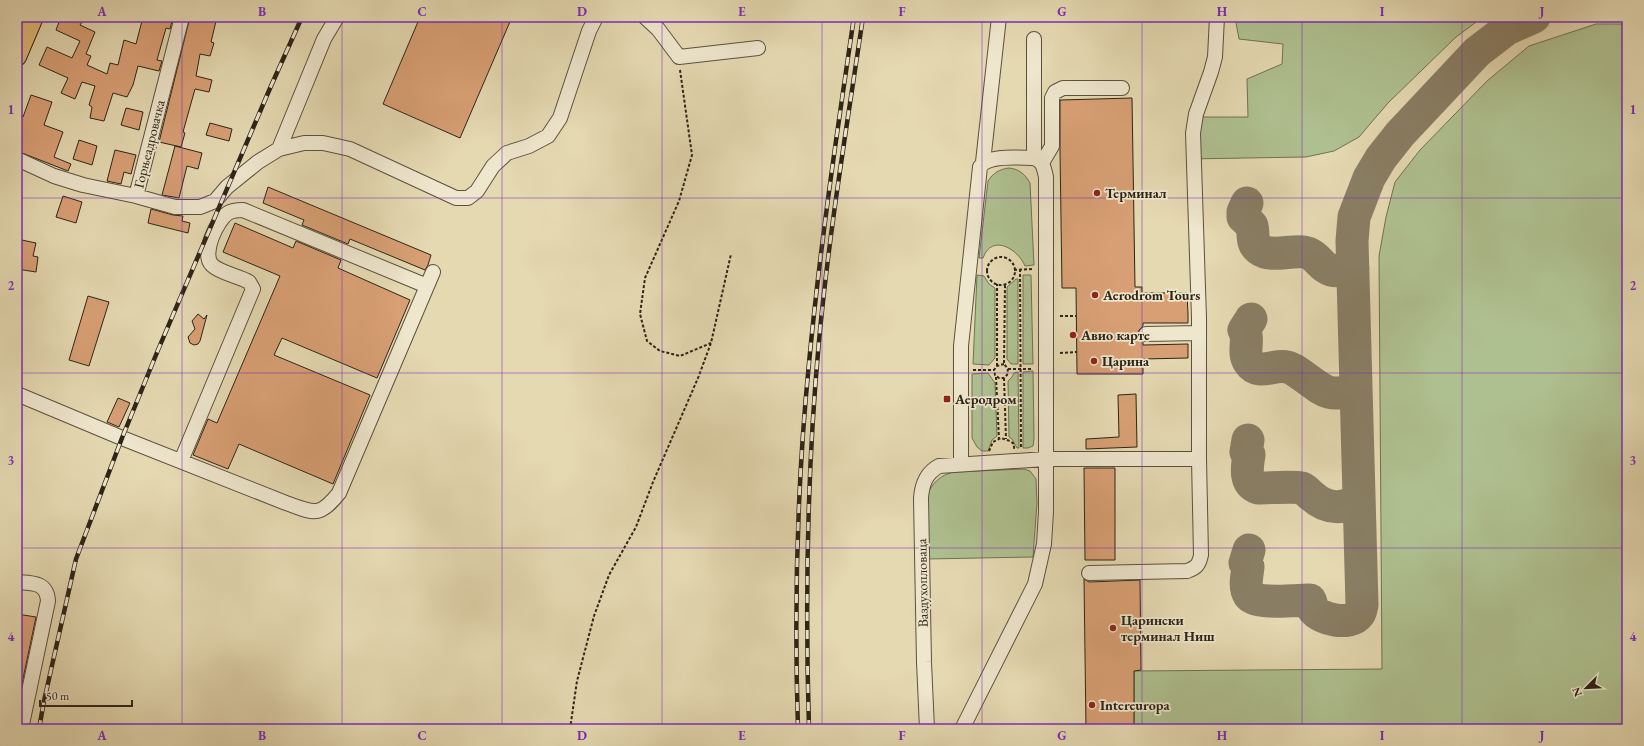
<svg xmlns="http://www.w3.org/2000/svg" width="1644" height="746" viewBox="0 0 1644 746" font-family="'EB Garamond',serif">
<rect width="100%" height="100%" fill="#e5d9b2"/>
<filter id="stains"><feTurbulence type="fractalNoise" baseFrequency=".005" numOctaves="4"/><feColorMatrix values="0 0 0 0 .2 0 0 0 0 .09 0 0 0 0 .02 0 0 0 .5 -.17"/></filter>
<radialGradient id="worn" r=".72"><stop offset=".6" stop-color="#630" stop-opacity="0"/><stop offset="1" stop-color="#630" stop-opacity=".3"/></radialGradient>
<path fill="#afc090" stroke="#6e7254" d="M1235 17H1483L1456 37 1388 103 1359 137 1334 151 1306 157 1187 159 1190 117H1248L1247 79 1282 64 1283 44 1239 39Z
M1596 24H1627V729H1134V671L1382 669 1379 256 1386 217 1395 182 1420 150 1487 81 1529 46Z
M1009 168C1019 169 1025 174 1030 183L1034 265 1025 266C1018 249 992 233 983 258H979L988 181C993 173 1000 169 1009 168Z
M977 275 984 276 989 284 995 288V358L989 365 973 364Z
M1023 275H1031L1033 364H1023Z
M1016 279H1018V364H1011L1007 359V287Z
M1033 371 1034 439 1033 446 1028 448H1023V372Z
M1018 372 1019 448H1017L1012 439 1009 437 1008 381 1012 377 1014 373Z
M988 373 995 383 997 436 992 440 988 451H982L977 447 972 438V374Z
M1024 469 1030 471 1036 479 1037 503 1033 557 927 559V496C932 483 940 475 954 472Z"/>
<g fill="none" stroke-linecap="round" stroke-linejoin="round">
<path stroke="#897e64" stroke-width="33" d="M1247 203 1243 212V217C1246 220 1250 223 1252 226 1254 234 1251 243 1259 249 1271 258 1290 250 1304 252 1317 254 1320 267 1331 270 1338 272 1346 270 1353 269
M1251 319 1244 330C1250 340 1242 352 1249 362 1258 376 1274 364 1287 367 1292 368 1299 373 1303 376 1325 392 1328 397 1356 390
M1248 440 1246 452 1249 455C1247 467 1244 483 1258 488 1269 488 1293 486 1302 488 1307 490 1308 494 1312 496 1326 509 1346 511 1359 497
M1249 550 1245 563 1248 567C1247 576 1244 587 1249 595 1256 605 1297 600 1310 600 1311 603 1312 606 1313 609 1321 620 1350 626 1359 614 1361 612 1361 608 1362 605L1352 241 1354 217 1369 178 1381 158 1400 134 1477 52 1507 29 1534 17"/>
</g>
<path fill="#d89f74" stroke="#2d2417" d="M61 17H72L82 22 80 25 95 32 86 54 91 56 87 65 107 74 110 63 118 65 124 40 136 44 143 17H173L170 29 166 28 157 60 162 61 159 71 138 66 133 85 127 97 113 93 104 121 90 118 92 107 89 105 95 86 82 82 75 99 61 93 68 78 39 65 47 47 72 58 80 41 56 30Z
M190 17H217L211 42 214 43 210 56 200 54 196 76 212 80 209 92 195 89 183 132 185 133 181 147 159 142Z
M420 17H512L460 138 383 104Z
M31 95 52 102 44 125 63 132 54 157 71 164 68 171 17 151V115L23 117Z
M1132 98 1135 287H1142V293H1187L1188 314V323H1143V326L1139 330 1138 335 1139 339 1143 342V345L1188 344V358L1143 359V374H1077L1076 288H1062L1060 150V100Z
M126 108 143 112 139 130 121 125Z
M210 123 232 129 229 141 206 135Z
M79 140 97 146 92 165 73 159Z
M175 146 202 153 198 169 187 166 179 198 162 195Z
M115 150 136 155 131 174 124 172 121 184 107 181Z
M268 187 431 255 428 265 425 270 350 239 348 244 302 225 304 220 263 203Z
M63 196 82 202 76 223 56 217Z
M151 209 173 215 183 216 182 221 190 223 188 233 148 223Z
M235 223 293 248 296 241 341 260 338 268 410 300 377 378 282 338 274 355 370 395 333 484 239 444 228 469 193 455 208 419 217 423 280 276 223 252Z
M17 239 36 243 33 256 38 257 36 272 17 269Z
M88 296 109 302 89 366 69 360Z
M198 314 204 319 207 315 200 341 198 344 194 345 190 343 188 337 195 329 192 321Z
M1136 394 1137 447 1086 449V439L1119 437 1118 395Z
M118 398 130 403 119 427 107 422Z
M1084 468H1115V560H1085Z
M1084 579 1089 582 1140 580 1141 670 1134 671V729H1086Z
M17 614 36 617 20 693H17Z"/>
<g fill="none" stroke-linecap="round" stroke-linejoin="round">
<defs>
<path id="minor" d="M645 17 658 29 679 57 758 48
M279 149 324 39 337 17
M1034 158V39
M17 159 54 176 83 185 136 196 175 207H200L215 201 227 187 258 162 279 149 304 143H323L350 149 456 198H468L477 191 493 166 507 153 529 146 548 136 560 118 589 31 596 17
M983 162 999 17
M1042 163 1052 146V98L1055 92 1063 88H1122
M136 196 182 17
M1146 334 1199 333
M17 394 122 438 286 503C314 513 319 518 339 493L433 272
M181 461 253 289 249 282C239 276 220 273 212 265 201 254 217 220 228 213 233 210 238 210 243 210L427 286
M961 464V346L980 167C988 154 1020 158 1034 158 1043 161 1044 168 1046 177V512L1044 544 1035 584 962 729
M1089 573 1187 571C1196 568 1199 565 1201 555L1199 459V318L1193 133 1196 114 1211 72 1215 57 1217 17
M17 582C32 583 47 582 48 601L21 729
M927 729 924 662 921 498C922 484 926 473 939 466L1046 459H1199"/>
<path id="major" d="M17 57 34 17"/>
</defs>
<use href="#minor" stroke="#5b513e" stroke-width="16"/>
<use href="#major" stroke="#2d2417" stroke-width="20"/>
<path stroke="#2d2417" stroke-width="2" stroke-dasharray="3 2" stroke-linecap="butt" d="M680 70 692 155 679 201 645 278 640 314 647 341 660 351 680 356 711 343
M987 271a14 14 0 1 1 28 0a14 14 0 1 1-28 0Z
M1020 269 1021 448
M1014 270 1033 269
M1060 316H1076
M1060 353 1077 352
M1004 364 997 366 994 370 995 375 999 378H1004L1007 375 1008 369 1004 364 1005 284
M997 366V284
M1008 369H1033
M973 370H994
M996 377 999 439
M1004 378 1006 439
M989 451 993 442 1001 438 1010 441 1014 444V449
M570 729 577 681 594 616 609 575 636 527 653 482 698 378 711 343 731 254"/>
<use href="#minor" stroke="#eee6cd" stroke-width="14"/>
<use href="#major" stroke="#e2bc79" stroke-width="18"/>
<defs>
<path id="rail" d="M39 729 44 701 76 559 122 438 158 350 271 86 302 17
M798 729C794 607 797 484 809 363 820 247 837 132 854 17
M809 729C805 600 807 470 819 341 829 233 847 125 863 17"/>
</defs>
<use href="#rail" stroke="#2d2417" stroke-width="4.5"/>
<use href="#rail" stroke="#eee6cd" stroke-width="3" stroke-dasharray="9" stroke-linecap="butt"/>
</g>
<path fill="none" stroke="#7b2cbf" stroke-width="1" stroke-opacity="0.55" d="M182 17V729M342 17V729M502 17V729M662 17V729M822 17V729M982 17V729M1142 17V729M1302 17V729M1462 17V729M17 198H1627M17 373H1627M17 548H1627"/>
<g fill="#8f2418" stroke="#eee6cd" stroke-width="1.5">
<circle cx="1097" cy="193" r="4"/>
<circle cx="1095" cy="295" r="4"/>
<circle cx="1073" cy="335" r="4"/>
<circle cx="1094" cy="361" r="4"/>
<rect x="943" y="395" width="8" height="8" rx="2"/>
<circle cx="1113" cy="628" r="4"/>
<circle cx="1092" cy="705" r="4"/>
</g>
<g text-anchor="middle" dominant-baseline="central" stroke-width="3.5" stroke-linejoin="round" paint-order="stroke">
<g font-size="14" fill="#2d2417" stroke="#eee6cd">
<text transform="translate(149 144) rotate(-76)">Горњеадровачка</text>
<text transform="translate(922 583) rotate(-91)">Ваздухопловаца</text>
</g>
<g font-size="14" font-weight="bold" fill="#2d2417" stroke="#eee6cd" text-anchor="start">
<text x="1105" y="193">Терминал</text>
<text x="1103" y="295">Aerodrom Tours</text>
<text x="1081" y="335">Авио карте</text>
<text x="1102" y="361">Царина</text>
<text x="955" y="399">Аеродром</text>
<text x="1121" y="620">Царински<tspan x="1121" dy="16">терминал Ниш</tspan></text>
<text x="1100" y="705">Intereuropa</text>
</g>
</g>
<rect width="1644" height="746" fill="none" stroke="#e5d9b2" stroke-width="44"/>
<g transform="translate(1586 688) rotate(246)" stroke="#eee6cd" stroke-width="3" paint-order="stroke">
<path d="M0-3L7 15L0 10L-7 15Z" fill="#2d2417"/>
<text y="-6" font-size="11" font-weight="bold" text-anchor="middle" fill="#2d2417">N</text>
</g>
<path d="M40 700v6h92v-6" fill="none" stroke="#2d2417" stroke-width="2"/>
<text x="46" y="700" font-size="12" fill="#2d2417" stroke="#eee6cd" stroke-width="3" paint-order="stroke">50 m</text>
<rect x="22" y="22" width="1600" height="702" fill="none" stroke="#7b2cbf" stroke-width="1.5"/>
<g font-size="13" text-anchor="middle" font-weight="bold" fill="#7b2cbf">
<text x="102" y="16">A</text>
<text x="262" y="16">B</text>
<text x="422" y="16">C</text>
<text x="582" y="16">D</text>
<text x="742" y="16">E</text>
<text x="902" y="16">F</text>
<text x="1062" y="16">G</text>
<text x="1222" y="16">H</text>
<text x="1382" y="16">I</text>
<text x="1542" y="16">J</text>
<text x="11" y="114">1</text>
<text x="1633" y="114">1</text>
<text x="11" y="290">2</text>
<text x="1633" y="290">2</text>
<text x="11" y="465">3</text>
<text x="1633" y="465">3</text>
<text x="11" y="641">4</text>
<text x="1633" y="641">4</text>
<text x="102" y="740">A</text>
<text x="262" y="740">B</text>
<text x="422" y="740">C</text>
<text x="582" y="740">D</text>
<text x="742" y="740">E</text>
<text x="902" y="740">F</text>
<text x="1062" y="740">G</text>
<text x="1222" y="740">H</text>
<text x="1382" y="740">I</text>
<text x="1542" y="740">J</text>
</g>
<rect width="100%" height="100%" filter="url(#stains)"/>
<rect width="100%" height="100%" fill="url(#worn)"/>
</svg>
